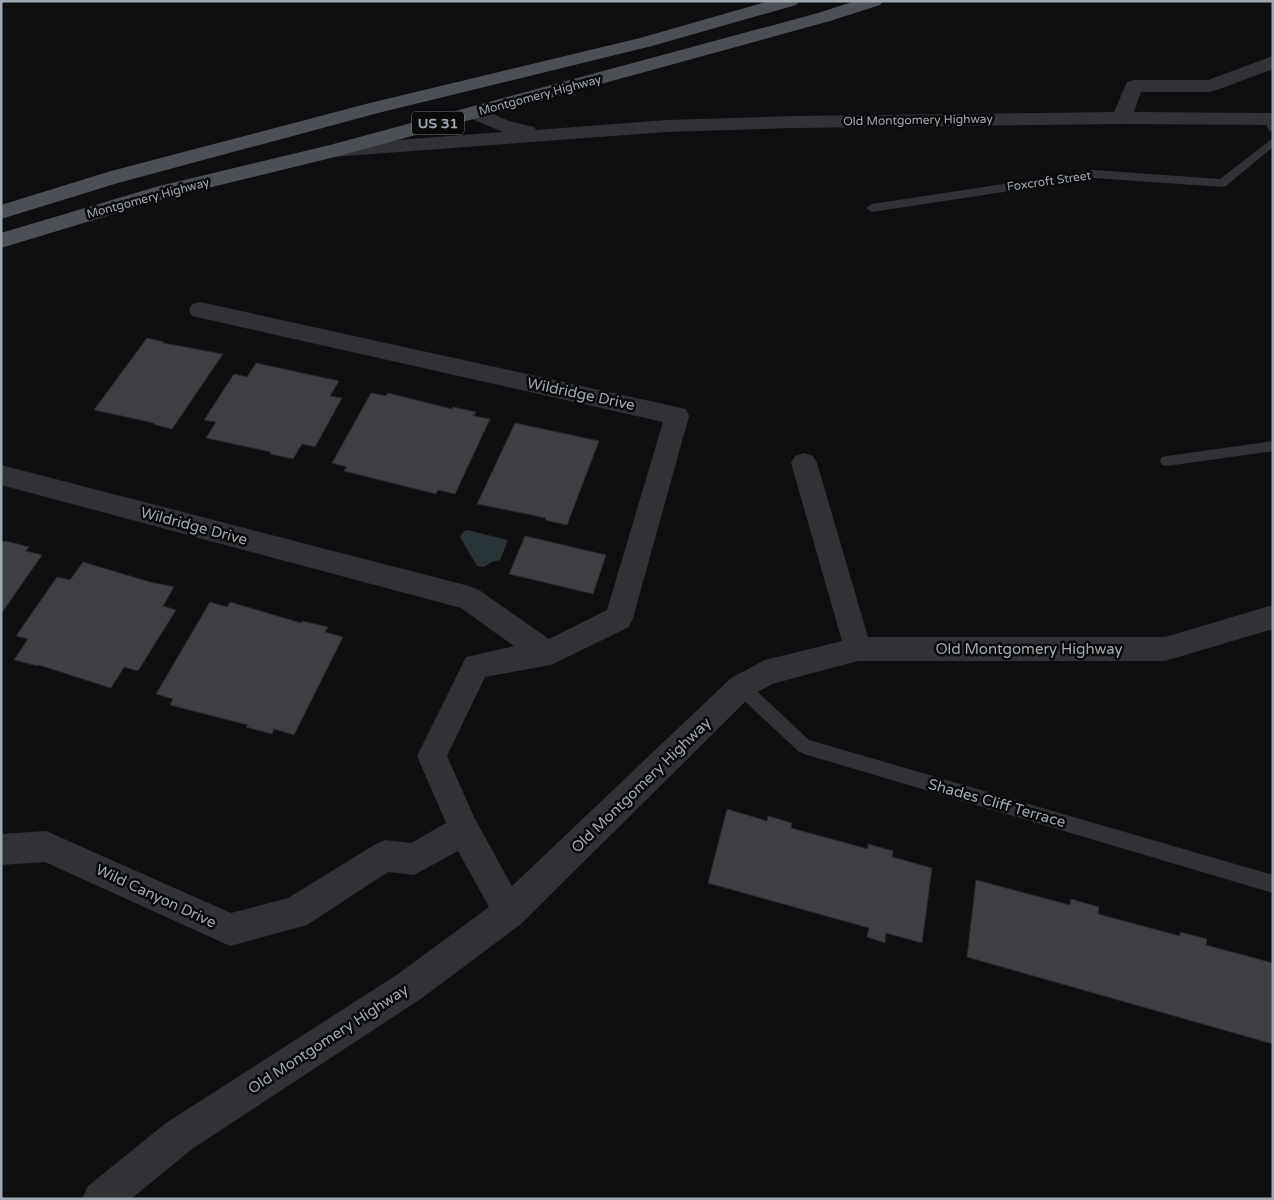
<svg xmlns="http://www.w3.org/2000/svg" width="1274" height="1200" viewBox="0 0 1274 1200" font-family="'Varela Round',sans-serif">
<rect width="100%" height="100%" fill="#0f0f11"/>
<path fill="#293439" d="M467 530 508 540 500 560 492 562 484 567 477 566 460 537 464 531Z"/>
<path fill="#3e3f44" stroke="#292a2d" d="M147 338 164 342 163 343 223 354 172 429 153 424 154 423 94 410Z
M256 363 339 381 330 396 342 398 315 447 302 444 293 459 270 454 271 452 206 438 216 422 204 420 234 374 247 377Z
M371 393 386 396 388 393 452 409 453 407 476 412 474 416 490 419 455 494 438 490 436 494 344 471 347 467 332 463Z
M515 423 599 441 567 525 545 520 546 518 477 504Z
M525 536 606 555 593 594 509 574Z
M6 541 29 547 26 551 42 555 1 614V542Z
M83 562 150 582 174 587 163 606 176 610 138 671 124 667 111 688 39 665 38 666 14 660 28 639 16 636 57 577 70 580Z
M210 602 227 607 230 602 301 623 302 621 328 627 325 632 343 637 294 735 274 729 272 734 246 727 248 725 170 705 173 699 156 694Z
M727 809 767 821 768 816 792 823 791 828 868 849V844L893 851 892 857 932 868 922 943 886 933 885 943 867 937 869 928 708 883Z
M976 880 1070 905 1071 899 1099 907 1098 914 1180 936V932L1207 939 1206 945 1273 963V1044L967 957Z"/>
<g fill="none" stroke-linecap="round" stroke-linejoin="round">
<path fill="#303236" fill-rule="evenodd" d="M1269 116 1273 117V132L1269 131 1264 119Z
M1273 138V147L1226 186 1222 187 1094 178 872 212 866 208 872 204 1094 170 1220 179Z
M1273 441V451L1167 466 1162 465 1160 461 1162 457 1167 456Z
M741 680 747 682 809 740 1273 875V893L804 754 798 751 735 692 733 687 735 682Z"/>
<path fill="#303236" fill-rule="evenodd" d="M1273 56V69L1217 90 1210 92H1141L1134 112 1273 113V125L1122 124 793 128 667 132 332 157 325 156 322 151 325 146 332 145 503 132 467 117 464 113 467 109 474 107 481 109 509 121 534 127 536 130 667 120 793 116 1114 112 1127 82 1134 80H1208Z
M200 302 677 407 686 409 689 416 633 618 629 627 551 665 485 677 447 756 475 819 512 886 731 678 765 660 842 641 791 463 795 456 804 453 813 456 817 463 868 637H1165L1273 605V629L1165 661H858L772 684 751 696 521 924 422 998 192 1149 131 1199H82L88 1186 166 1123 398 974 489 907 458 851 414 875 388 872 307 925 230 946 45 862 1 865V834L46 831 231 913 288 898 374 845 385 840 411 843 446 823 417 756 466 657 514 646 461 608 1 485V465L469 586 479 590 549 639 607 610 663 422 192 316 189 310 192 304Z"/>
<path fill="#4c4f55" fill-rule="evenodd" d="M769 1H799L796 5 652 46 378 113 118 183 1 219V205L111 171 366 104 640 38Z
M855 1H883L880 5 830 21 339 156 163 199 1 248V233L159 186 330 145 818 13Z"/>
</g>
<g text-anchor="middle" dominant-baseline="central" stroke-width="5" stroke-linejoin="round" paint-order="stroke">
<g font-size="12" fill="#a0a8b2" stroke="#0a0a0b">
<text transform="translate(540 95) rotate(-15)">Montgomery Highway</text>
<text transform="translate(918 120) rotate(-1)">Old Montgomery Highway</text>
<text transform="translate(1049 181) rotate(-8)">Foxcroft Street</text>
<text transform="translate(148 198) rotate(-15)">Montgomery Highway</text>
</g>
<rect fill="#0a0a0b" stroke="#737980" stroke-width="1" x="412" y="111.5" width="52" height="23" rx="4"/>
<g font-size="14" font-weight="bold" fill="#a0a8b2">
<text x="438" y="123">US 31</text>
</g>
<g font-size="15" fill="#a0a8b2" stroke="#0a0a0b">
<text transform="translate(581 394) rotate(12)">Wildridge Drive</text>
<text transform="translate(194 526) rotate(15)">Wildridge Drive</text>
<text x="1029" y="649">Old Montgomery Highway</text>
<text transform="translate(641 785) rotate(-44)">Old Montgomery Highway</text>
<text transform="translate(997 803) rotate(16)">Shades Cliff Terrace</text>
<text transform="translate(156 896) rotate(25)">Wild Canyon Drive</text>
<text transform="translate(328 1039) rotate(-33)">Old Montgomery Highway</text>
</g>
</g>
<rect width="1274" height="1200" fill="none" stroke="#a0a8b2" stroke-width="5"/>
</svg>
